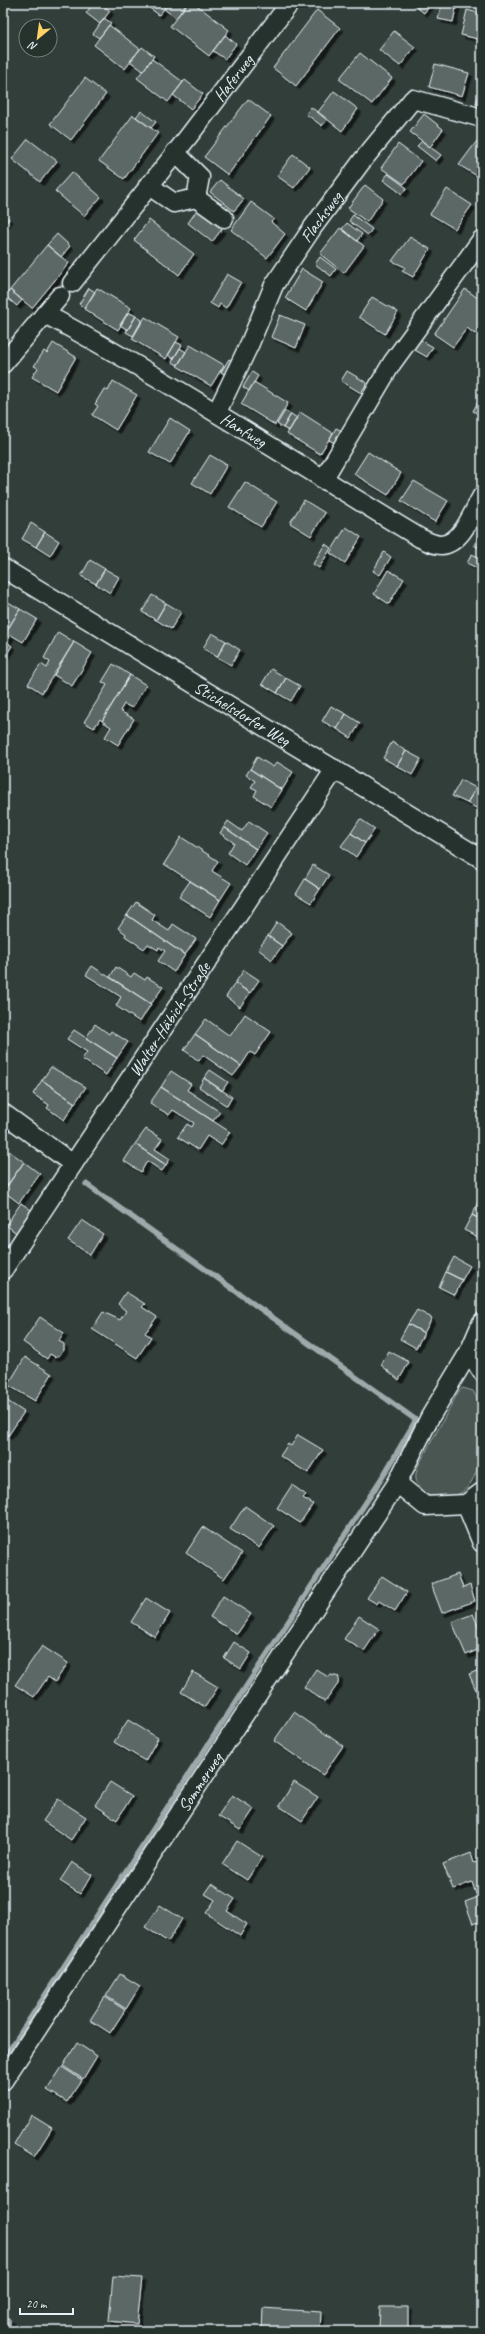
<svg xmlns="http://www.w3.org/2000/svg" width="485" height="2334" viewBox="0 0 485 2334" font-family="Caveat,sans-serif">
<defs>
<filter id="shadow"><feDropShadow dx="3.5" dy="3.5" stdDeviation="0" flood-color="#0009"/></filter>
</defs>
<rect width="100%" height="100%" fill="#323e39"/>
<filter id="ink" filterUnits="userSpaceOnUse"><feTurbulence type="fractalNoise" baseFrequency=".025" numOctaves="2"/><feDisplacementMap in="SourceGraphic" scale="8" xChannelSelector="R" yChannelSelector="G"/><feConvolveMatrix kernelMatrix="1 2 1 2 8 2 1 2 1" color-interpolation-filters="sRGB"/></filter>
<g filter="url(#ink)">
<path fill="#495651" stroke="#98a4a4" d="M463 1388 473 1391C482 1406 482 1417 482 1434 482 1451 480 1469 470 1484 458 1503 421 1504 416 1479 415 1475 417 1470 418 1466L459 1391Z"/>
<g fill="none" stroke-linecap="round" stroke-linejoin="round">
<path stroke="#9ea9ab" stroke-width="5.5" d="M3 2060 385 1473 416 1420 86 1184"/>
</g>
<path fill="#5c6865" stroke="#e8f1f8" filter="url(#shadow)" d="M94 3H101L110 11 100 24 86 13Z
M143 3H169L159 15Z
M169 3H184L186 5 176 18 164 9Z
M188 3H194L229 30 209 56 170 26Z
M411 3H432L424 13Z
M450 3H457L453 22 438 19 442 4 449 6Z
M317 10 340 28 296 86 273 68Z
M467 10 482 14V40L461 35Z
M104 18 111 23 99 38 93 34Z
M109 25 140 49 125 69 94 45Z
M394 31 415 47 400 66 379 50Z
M225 35 236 44 225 59 213 51Z
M142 47 154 56 143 71 130 61Z
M360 53 392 78 372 104 339 79Z
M152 59 183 82 168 102 137 78Z
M435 64 469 73 462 96 429 87Z
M85 78 106 94 71 140 50 124Z
M482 79V106L476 104Z
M185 80 203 94 191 109 173 95Z
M334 91 358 109 342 131 318 112Z
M248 99 271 116 228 175 204 157Z
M311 107 327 120 322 126 306 114Z
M141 111 156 122 151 128 136 117Z
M424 114 443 129 430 147 410 132Z
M133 115 158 133 124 179 99 161Z
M28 139 57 161 40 182 12 159Z
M422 141 441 155 436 161 417 146Z
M477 141 482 144V179L459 165Z
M398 144 421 161 404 184 381 168Z
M293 154 310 167 294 188 277 176Z
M72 172 101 197 84 216 55 191Z
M388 174 407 188 402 194 383 180Z
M220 180 244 199 234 211 210 192Z
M365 185 383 199 367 222 348 208Z
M447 189 472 205 455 229 430 214Z
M251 202 274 219 271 222 285 234 267 258 231 230Z
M197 210 222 229 212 242 188 223Z
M3 214 9 219 3 227Z
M353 215 372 229 368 235 349 221Z
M149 220 194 254 179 275 134 240Z
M347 223 362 234 357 241 342 229Z
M340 228 364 246 344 273 320 254Z
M57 234 70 246 61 257 47 245Z
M410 237 430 249 413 277 402 271 405 267 392 261Z
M47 245 69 263 32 308 10 290Z
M320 257 336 269 331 276 315 264Z
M302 269 323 282 306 311 285 298Z
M227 274 241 282 226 308 220 304 218 308 210 303Z
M89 288 95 292 85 308 79 304Z
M97 288 131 308 118 330 84 309Z
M465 289 482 301V324L475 334 467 328 453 347 434 334Z
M10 290 22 300 17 306 5 296Z
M372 297 398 312 385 334 359 317Z
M128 312 136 316 128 330 120 325Z
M280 315 305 325 296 348 271 337Z
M136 316 142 320 133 336 126 332Z
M145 317 179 337 166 359 132 339Z
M419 339 433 347 427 357 413 349Z
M176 342 182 345 173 359 168 355Z
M53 343 76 357 56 391 32 377 38 368 34 366 44 351 47 353Z
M190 345 224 365 211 386 177 366Z
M180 348 186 352 178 365 172 362Z
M229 359 235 362 227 376 221 372Z
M347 371 367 383 361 393 341 381Z
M252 372 258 376 249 391 243 387Z
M113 381 137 395 116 430 92 415 98 406 95 404 104 389 108 391Z
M254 382 288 403 275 425 241 404Z
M482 395V416L473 411Z
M285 411 291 414 283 428 277 424Z
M300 412 333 433 320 454 287 434Z
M291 414 297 418 289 431 283 428Z
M170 418 190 431 170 464 149 452Z
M336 428 342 431 335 443 329 440Z
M368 452 401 473 388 495 354 474Z
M210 455 227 465 210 494 192 483Z
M414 481 448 501 435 522 401 501Z
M245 482 277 502 261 527 229 507Z
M304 500 325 513 311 536 290 523Z
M31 523 45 532 36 547 22 539Z
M346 527 361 537 345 563 330 553Z
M482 531V550L474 545Z
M45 532 59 541 50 556 36 547Z
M325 544 331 548 319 568 313 564Z
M384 552 391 557 380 575 373 571Z
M472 554 482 559V571L467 563Z
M90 560 105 569 96 584 81 576Z
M105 569 119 577 110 593 96 584Z
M388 570 404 579 389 604 374 594Z
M152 595 166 603 156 620 142 612Z
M3 599 20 609 3 637Z
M166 603 181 612 171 629 156 620Z
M20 609 37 619 23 642 11 635 7 642 12 646 4 658 3 637Z
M58 632 74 642 42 693 28 684 41 664 47 668 50 662 44 658Z
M212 633 226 641 217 657 203 648Z
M226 641 240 650 231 665 217 657Z
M74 642 92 653 72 686 54 675Z
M113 664 130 675 102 721 100 719 94 728 84 722 107 685 102 682Z
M271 669 286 678 277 693 262 684Z
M130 675 146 685 132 708 124 704 120 711 134 719 118 745 105 737 111 727 102 721Z
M286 678 300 686 291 701 277 693Z
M331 706 346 714 337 729 322 721Z
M346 714 360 723 351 738 337 729Z
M392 742 406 751 397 766 383 758Z
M406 751 421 759 412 775 397 766Z
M257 757 273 767 277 762 293 772 282 790 250 769Z
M250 769 282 790 271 807 254 796 257 790 251 787 255 781 246 775Z
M461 780 476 788 467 803 452 796Z
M476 788 482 791V811L467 803Z
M360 819 375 829 365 843 351 833Z
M228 821 242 831 249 821 267 833 256 849 224 827Z
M224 827 256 849 245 865 228 853 234 843 220 833Z
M351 833 365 843 356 857 341 846Z
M181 837 218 861 212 871 231 883 220 900 164 864Z
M313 865 329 875 320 889 305 879Z
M305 879 320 889 311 903 296 894Z
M190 881 220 900 210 917 179 897Z
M136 902 155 915 152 920 169 931 173 924 196 939 185 955 127 915Z
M127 915 185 955 174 972 158 961 165 951 159 947 158 950 148 944 144 949 125 936 126 934 118 928Z
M277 922 292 933 282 946 268 936Z
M268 936 282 946 272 960 258 949Z
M92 966 151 1004 140 1022 116 1006 121 997 86 975Z
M116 967 131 977 134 973 145 980 147 977 163 987 151 1004 110 977Z
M244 970 259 980 250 993 235 983Z
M235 983 250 993 240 1007 226 997Z
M245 1014 271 1032 255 1055 250 1052 241 1066 195 1034 206 1019 230 1036Z
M95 1024 109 1034 111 1031 128 1042 117 1058 86 1038Z
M74 1030 117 1058 106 1075 82 1059 87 1052 67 1039Z
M195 1034 241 1066 233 1076 203 1055 199 1061 184 1050Z
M51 1067 86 1087 75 1103 42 1080Z
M210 1070 228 1082 222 1091 204 1078Z
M171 1071 191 1084 187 1090 220 1112 213 1121 161 1087Z
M204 1078 232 1097 227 1106 199 1087Z
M42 1080 75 1103 64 1120 47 1108 49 1105 33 1094Z
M161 1087 230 1132 221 1145 207 1136 198 1150 178 1137 187 1124 192 1127 194 1123 173 1110 169 1115 150 1103Z
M146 1129 162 1139 155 1149 170 1159 166 1165 135 1144Z
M135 1144 166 1165 162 1171 147 1161 141 1172 124 1161Z
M9 1151 24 1162 5 1189 3 1159Z
M24 1162 40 1174 19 1203 3 1191Z
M479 1200 482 1202V1220L472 1215Z
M21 1203 34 1212 19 1235 6 1225Z
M472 1215 482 1220 480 1238 464 1230Z
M82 1220 103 1234 90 1255 68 1240Z
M454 1257 470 1266 462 1280 446 1272Z
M446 1272 462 1280 455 1295 439 1287Z
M126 1292 145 1304 142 1307 157 1317 145 1333 151 1337 137 1358 92 1329 103 1312 120 1320 126 1311 118 1304Z
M417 1310 432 1318 424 1333 408 1324Z
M40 1317 64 1333 59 1341 64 1344V1350L60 1355 55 1357 50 1354 47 1359 23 1342Z
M408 1324 424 1333 416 1348 400 1339Z
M389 1351 409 1362 399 1380 381 1365Z
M25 1357 52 1374 35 1401 8 1385Z
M3 1398 24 1412 8 1436 3 1433Z
M298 1435 323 1450 308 1473 280 1456 288 1444 291 1446Z
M292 1485 306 1495 303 1498 313 1504 300 1523 277 1508Z
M245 1506 274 1526 259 1548 230 1529Z
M203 1527 242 1553 224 1579 186 1553Z
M458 1574 463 1588 470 1585 475 1601 442 1613 431 1584Z
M382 1576 407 1592 395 1611 379 1601 377 1604 367 1598Z
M223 1596 251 1614 237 1634 210 1617Z
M146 1598 170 1613 155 1637 131 1622Z
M473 1614 482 1634V1648L466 1655 452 1622Z
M359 1616 379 1629 364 1651 344 1639Z
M234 1642 251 1653 241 1669 224 1658Z
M42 1646 68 1663 55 1682 48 1677 34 1697 15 1685Z
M316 1669 328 1677 331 1675 339 1677 338 1684 325 1702 304 1687Z
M482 1669V1696L479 1697 469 1674Z
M193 1672 218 1687 205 1707 181 1692Z
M294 1712 343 1746 323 1775 274 1741Z
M128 1720 158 1738 145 1761 114 1742Z
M110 1782 132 1796 117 1820 95 1805Z
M294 1782 318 1797 302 1821 279 1806Z
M232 1795 254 1809 240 1830 218 1816Z
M58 1799 86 1817 71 1840 43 1821Z
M237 1841 262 1857 247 1880 222 1864Z
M471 1853 474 1863 482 1860V1892L476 1894 472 1882 453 1889 443 1864Z
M72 1862 92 1875 80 1894 60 1881Z
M212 1884 235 1899 227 1911 247 1924 240 1936 206 1913 215 1900 205 1894Z
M482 1892V1920L473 1924 465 1902 478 1897 476 1894Z
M160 1905 182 1919 168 1942 145 1927Z
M120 1974 140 1986 126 2009 106 1996Z
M105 1997 125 2010 110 2033 90 2020Z
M77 2043 97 2056 83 2079 63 2066Z
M62 2067 82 2080 67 2102 47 2090Z
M31 2115 52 2128 34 2157 14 2144Z
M113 2276 142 2278 137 2324 109 2321Z
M380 2307H408V2331H373V2328H379Z
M263 2308 321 2312 320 2331H262Z
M3 2319H10V2331H3Z"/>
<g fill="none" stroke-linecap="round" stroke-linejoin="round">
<defs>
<g id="minor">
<path d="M148 185 174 203 196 198 200 177 175 152"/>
<path d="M196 198 224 218"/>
<path id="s1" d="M72 283 188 137 290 3"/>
<path id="s2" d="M45 314C174 383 295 463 420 538 426 541 434 545 441 545 462 544 473 511 482 496"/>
<path d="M3 364 60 296"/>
<path id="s3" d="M217 412 250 343 274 285 313 227 362 161 413 99 482 118"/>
<path d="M323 480 392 363 482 239"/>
<path id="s4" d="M3 568 482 859"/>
<path d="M3 1113 73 1164"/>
<path id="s5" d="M3 1270 335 769"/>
<path d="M482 1322 469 1352 430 1417 397 1483 425 1506 466 1504 482 1492"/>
<path d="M469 1352 482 1372"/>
<path d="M466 1504 482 1543"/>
<path id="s6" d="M3 2081 397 1483"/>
</g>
</defs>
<use href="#minor" stroke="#e8f1f8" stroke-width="21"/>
<use href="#minor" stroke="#26332d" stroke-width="18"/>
</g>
</g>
<g text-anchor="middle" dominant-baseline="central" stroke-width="4" stroke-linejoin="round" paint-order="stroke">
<g font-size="17" fill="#e8f1f8" stroke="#26332d">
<text stroke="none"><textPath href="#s1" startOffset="261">Haferweg</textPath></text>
<text stroke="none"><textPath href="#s3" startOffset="222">Flachsweg</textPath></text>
<text stroke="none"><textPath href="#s2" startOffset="230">Hanfweg</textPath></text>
<text stroke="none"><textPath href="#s4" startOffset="280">Stichelsdorfer Weg</textPath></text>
<text stroke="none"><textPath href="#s5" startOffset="301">Walter-Häbich-Straße</textPath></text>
<text stroke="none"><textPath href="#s6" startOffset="358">Sommerweg</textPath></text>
</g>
</g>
<rect width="485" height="2334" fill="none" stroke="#26332d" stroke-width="16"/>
<rect x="8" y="8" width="469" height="2318" fill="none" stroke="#e8f1f8" stroke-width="1.5" filter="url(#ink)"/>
<g transform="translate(38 38) rotate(209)"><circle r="19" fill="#26332d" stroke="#747f7e"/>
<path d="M0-3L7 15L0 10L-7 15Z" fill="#ffd166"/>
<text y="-6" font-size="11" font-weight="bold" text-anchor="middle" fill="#e8f1f8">N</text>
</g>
<path d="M20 2308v6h53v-6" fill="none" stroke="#e8f1f8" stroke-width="2"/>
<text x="26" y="2308" font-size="12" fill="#e8f1f8" stroke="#26332d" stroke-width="3" paint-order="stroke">20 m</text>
</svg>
